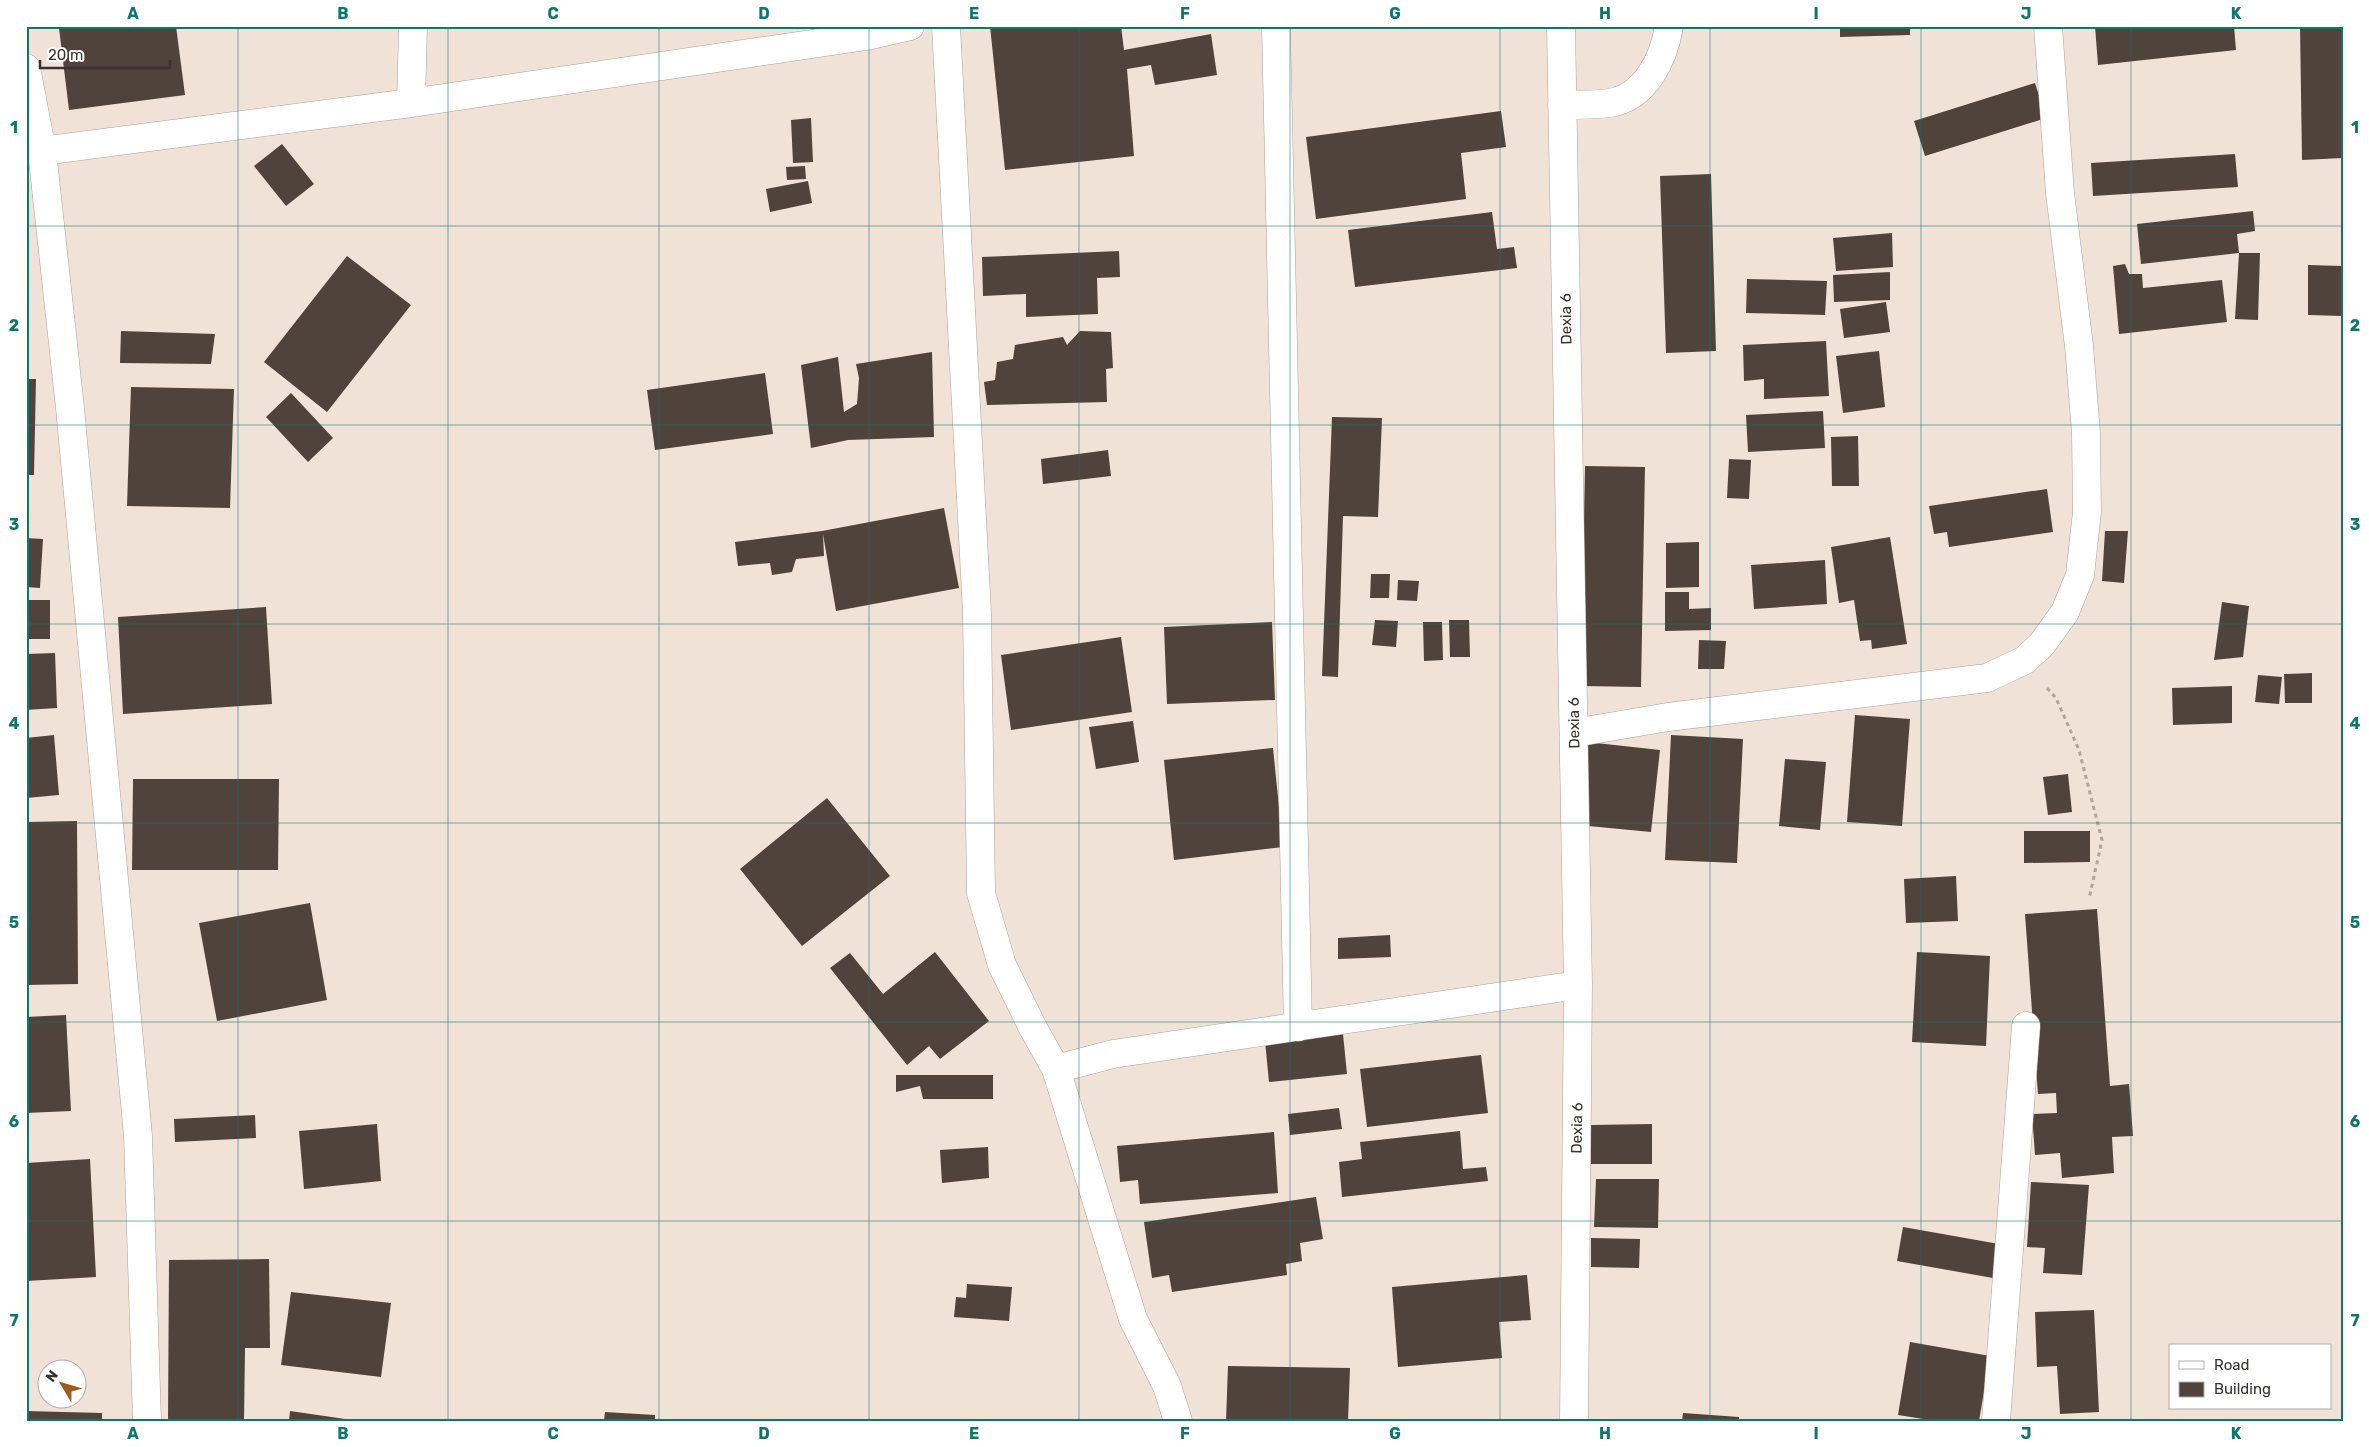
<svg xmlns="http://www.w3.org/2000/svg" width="2369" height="1447" viewBox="0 0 2369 1447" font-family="Rubik,sans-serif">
<rect width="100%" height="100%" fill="#f0e2d6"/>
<path fill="#50433b" d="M75 26H176L185 95 69 110 59 28Z
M990 26H1121L1124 50 1211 34 1217 75 1155 85 1151 65 1127 69 1134 156 1005 170Z
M1840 26H1910V35L1840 37Z
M2095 26H2234L2236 50 2098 65Z
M2300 26H2343V158L2302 160Z
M2035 83 2046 118 1925 156 1914 121Z
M1501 111 1506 147 1461 153 1466 199 1316 219 1306 137Z
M811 118 813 162 793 163 791 120Z
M282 144 314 184 286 206 254 166Z
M2235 154 2238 187 2093 196 2091 163Z
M805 166 806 179 787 180 786 167Z
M1711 174 1716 351 1666 353 1660 176Z
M808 181 812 203 770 212 766 189Z
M2253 211 2255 231 2237 234 2239 253 2141 264 2137 224Z
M1492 212 1497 249 1514 247 1517 268 1355 287 1348 230Z
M1892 233 1893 267 1836 271 1833 238Z
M1119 251 1120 277 1097 278 1098 314 1026 317V294L983 296 982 257Z
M2239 253H2260L2258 320 2235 319Z
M347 256 411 305 327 412 264 362Z
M2125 264 2129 274H2142L2143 288 2222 280 2227 322 2119 334 2113 266Z
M2308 265 2343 266V316L2308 315Z
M1890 272V300L1834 302 1833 275Z
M1747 279 1827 281 1825 315 1746 313Z
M1886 302 1890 332 1844 338 1840 309Z
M121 331 215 334 211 364 120 363Z
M1080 331 1111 332 1113 368 1106 369 1107 402 987 405 984 382 995 380 997 362 1013 359 1015 345 1063 337 1067 345Z
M1826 341 1829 396 1764 399V379L1744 381 1743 345Z
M1879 351 1885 407 1843 413 1836 356Z
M932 352 934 437 848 440 811 448 801 365 838 357 844 412 857 404 859 378 856 364Z
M765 373 773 434 655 450 647 390Z
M26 379H36L34 475H26Z
M131 387 234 389 230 508 127 506Z
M291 393 333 438 308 462 266 417Z
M1823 411 1825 448 1748 452 1746 415Z
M1332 417 1382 418 1378 517 1343 516 1338 677 1322 676Z
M1858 436 1859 486H1832L1831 437Z
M1108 450 1111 476 1043 484 1041 459Z
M1729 459 1751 460 1749 499 1727 498Z
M1585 466 1645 467 1641 687 1581 686Z
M2047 489 2053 532 1949 547 1947 532 1934 534 1929 506Z
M944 508 959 588 836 611 823 534 824 556 796 559 792 572 772 575 770 563 738 566 735 542 822 531Z
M2105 531H2128L2124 583 2102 581Z
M1890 537 1907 644 1872 649 1871 640 1860 641 1854 600 1839 603 1831 547Z
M26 538 43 539 40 588 26 587Z
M1699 542V587L1666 588V543Z
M1825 560 1827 604 1754 609 1751 565Z
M1371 574H1390L1389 598H1370Z
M1398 580 1419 581 1417 601 1397 600Z
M1665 592H1689V609L1711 608V630L1665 631Z
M26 600H50V639H26Z
M2222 602 2249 606 2243 657 2214 660Z
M266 607 272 704 123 714 118 617Z
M1375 620 1398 621 1396 647 1372 645Z
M1449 620H1469L1470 657H1450Z
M1272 622 1275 700 1167 704 1164 627Z
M1423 622H1442L1443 660 1424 661Z
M1121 637 1132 712 1011 730 1001 655Z
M1699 640 1726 641 1724 669H1698Z
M55 653 57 708 26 710V654Z
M2312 673V703H2285L2284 674Z
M2258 675 2282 677 2279 704 2255 702Z
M2232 686V723L2173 725 2172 688Z
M1855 715 1910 719 1902 826 1847 822Z
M1133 721 1139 762 1096 769 1089 727Z
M54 735 59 795 26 798V738Z
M1671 735 1743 739 1737 863 1665 860Z
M1587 742 1660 750 1651 832 1578 825Z
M1273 748 1283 847 1174 860 1164 760Z
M1785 759 1826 762 1820 830 1779 826Z
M2068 774 2072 812 2048 815 2043 777Z
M133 779H279L278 870H132Z
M827 798 890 876 802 946 740 869Z
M77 821 78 984 26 985V822Z
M2024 831H2090V862L2024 863Z
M1956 876 1958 921 1906 923 1904 879Z
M310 903 327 1000 217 1021 199 923Z
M2097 909 2110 1086 2129 1084 2133 1136 2112 1137 2114 1173 2062 1178 2060 1153 2035 1155 2032 1114 2057 1113 2056 1093 2038 1094 2025 914Z
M1390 935 1391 957 1338 959V938Z
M935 952 989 1021 940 1059 929 1046 907 1065 830 968 850 953 883 994Z
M1917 952 1990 956 1986 1046 1912 1042Z
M66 1015 71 1111 26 1113V1017Z
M1343 1034 1347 1074 1269 1082 1265 1041Z
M1481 1055 1488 1113 1367 1127 1360 1069Z
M896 1075H993V1099H923L920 1086 896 1092Z
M1339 1108 1342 1129 1290 1135 1288 1114Z
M255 1115 256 1138 175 1142 174 1119Z
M377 1124 381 1181 304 1189 299 1131Z
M1652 1124V1164H1591V1125Z
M1460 1131 1463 1169 1486 1167 1488 1181 1342 1197 1339 1162 1362 1159 1360 1142Z
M1274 1132 1278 1193 1140 1204 1138 1180 1120 1182 1117 1146Z
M988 1147 989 1178 942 1183 940 1150Z
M90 1159 96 1277 26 1281V1163Z
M1596 1179H1659L1658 1228 1594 1227Z
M2031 1182 2089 1185 2082 1275 2043 1273 2045 1248 2027 1247Z
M1316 1197 1323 1239 1300 1243 1302 1261 1286 1264 1287 1275 1172 1292 1169 1275 1152 1278 1144 1222Z
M1903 1227 1999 1244 1993 1278 1897 1261Z
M1591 1238 1640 1239 1639 1268 1591 1267Z
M269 1259 270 1348H245L244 1421H168L169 1260Z
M1527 1275 1531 1320 1499 1322 1502 1358 1398 1367 1392 1287Z
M967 1284 1012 1287 1009 1321 954 1317 956 1297 966 1298Z
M291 1292 391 1303 381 1377 281 1365Z
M2094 1310 2099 1412 2060 1414 2057 1366 2037 1367 2035 1312Z
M1910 1342 1990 1356 1979 1421H1936L1898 1415Z
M1228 1366 1350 1368 1348 1421H1226Z
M26 1411 102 1413V1421H26Z
M290 1411 352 1420V1421H289Z
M605 1412 655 1415V1421H604Z
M1683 1413 1739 1417V1421H1682Z"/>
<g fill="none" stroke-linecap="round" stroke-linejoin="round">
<defs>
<path id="minor" d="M946 26 977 613 981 893 1002 965 1033 1028 1056 1069 1133 1319 1167 1386 1178 1421
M1276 26 1298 1027
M1561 26 1578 985 1574 1421
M26 68 42 151 70 408 138 1136 147 1421
M411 103 413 26
M1562 105C1578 105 1594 105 1609 103 1645 98 1664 59 1669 26
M42 151 411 103 866 36 910 26
M1574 733 1668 717 1987 678 2025 660 2042 644 2065 612 2080 575 2087 512 2086 433 2079 346 2060 193 2048 26
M1056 1069 1113 1054 1578 985
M1996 1421 2026 1026"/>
</defs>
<use href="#minor" stroke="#aea196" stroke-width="29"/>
<path stroke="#b0a59b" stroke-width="3" stroke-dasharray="4 4" stroke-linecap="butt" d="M2047 688 2056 698 2079 750 2102 840 2089 899"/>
<use href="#minor" stroke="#fff" stroke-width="28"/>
</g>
<path fill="none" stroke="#0f766e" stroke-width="1" stroke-opacity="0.55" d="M238 26V1421M448 26V1421M659 26V1421M869 26V1421M1079 26V1421M1290 26V1421M1500 26V1421M1710 26V1421M1921 26V1421M2131 26V1421M26 226H2343M26 425H2343M26 624H2343M26 823H2343M26 1022H2343M26 1221H2343"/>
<g text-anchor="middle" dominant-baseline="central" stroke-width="5" stroke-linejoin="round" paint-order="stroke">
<g font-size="15" fill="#37322d" stroke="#fff">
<text transform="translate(1566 319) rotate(-91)">Dexia 6</text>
<text transform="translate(1574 723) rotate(-91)">Dexia 6</text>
<text transform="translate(1577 1128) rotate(-89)">Dexia 6</text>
</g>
</g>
<rect width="2369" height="1447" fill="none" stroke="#ffffff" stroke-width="55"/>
<rect x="2169" y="1344" width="162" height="65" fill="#ffffff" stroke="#afadab"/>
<rect x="2179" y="1361" width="25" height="8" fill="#ffffff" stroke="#afadab"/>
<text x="2214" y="1370" font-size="15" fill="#37322d">Road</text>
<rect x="2179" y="1382" width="25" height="15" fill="#50433b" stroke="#afadab"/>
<text x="2214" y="1394" font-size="15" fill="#37322d">Building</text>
<g transform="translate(62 1384) rotate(308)"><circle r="24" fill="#ffffff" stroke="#afadab"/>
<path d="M0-4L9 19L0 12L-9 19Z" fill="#9a5b23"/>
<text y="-8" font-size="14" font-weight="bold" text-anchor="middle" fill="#37322d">N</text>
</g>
<path d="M40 60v8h130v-8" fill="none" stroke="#37322d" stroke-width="2.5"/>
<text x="48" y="60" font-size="15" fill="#37322d" stroke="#ffffff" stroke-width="4" paint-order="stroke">20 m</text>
<rect x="28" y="28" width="2314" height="1392" fill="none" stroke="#0f766e" stroke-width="2"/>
<g font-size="16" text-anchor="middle" font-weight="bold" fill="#0f766e">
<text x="133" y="19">A</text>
<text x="343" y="19">B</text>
<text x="553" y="19">C</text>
<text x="764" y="19">D</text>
<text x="974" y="19">E</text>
<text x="1185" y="19">F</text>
<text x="1395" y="19">G</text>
<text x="1605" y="19">H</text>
<text x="1816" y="19">I</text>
<text x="2026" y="19">J</text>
<text x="2236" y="19">K</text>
<text x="14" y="133">1</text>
<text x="2355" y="133">1</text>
<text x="14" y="331">2</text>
<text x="2355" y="331">2</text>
<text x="14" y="530">3</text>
<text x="2355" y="530">3</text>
<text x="14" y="729">4</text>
<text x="2355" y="729">4</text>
<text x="14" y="928">5</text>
<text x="2355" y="928">5</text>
<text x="14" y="1127">6</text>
<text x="2355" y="1127">6</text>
<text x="14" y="1326">7</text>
<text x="2355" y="1326">7</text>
<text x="133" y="1439">A</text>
<text x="343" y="1439">B</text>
<text x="553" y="1439">C</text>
<text x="764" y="1439">D</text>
<text x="974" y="1439">E</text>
<text x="1185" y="1439">F</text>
<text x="1395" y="1439">G</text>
<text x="1605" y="1439">H</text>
<text x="1816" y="1439">I</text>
<text x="2026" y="1439">J</text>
<text x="2236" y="1439">K</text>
</g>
</svg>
